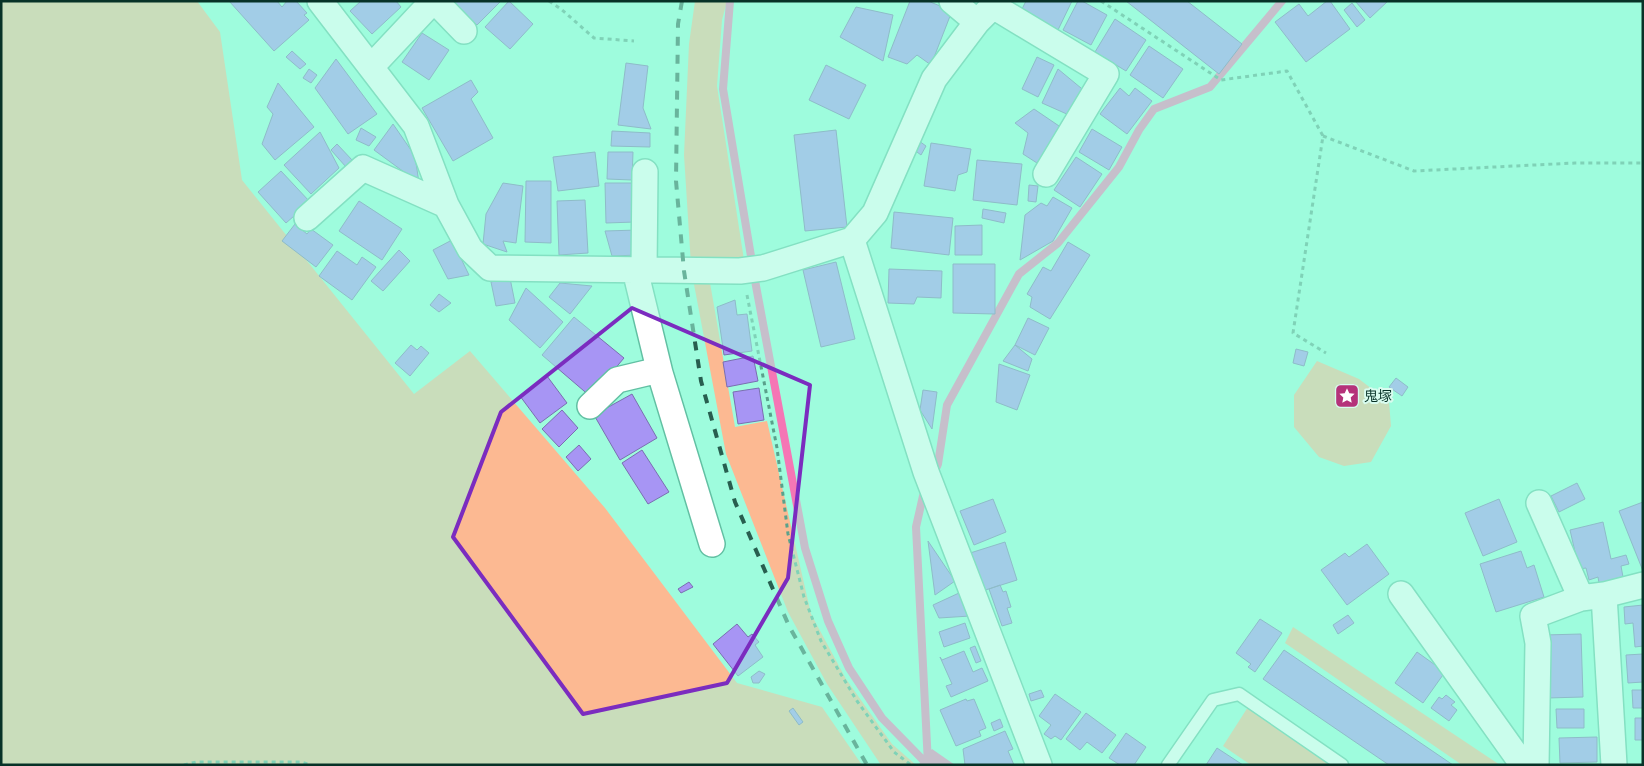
<svg xmlns="http://www.w3.org/2000/svg" width="1644" height="766" viewBox="0 0 1644 766" font-family="Rubik,'Noto Sans JP',sans-serif">
<rect width="100%" height="100%" fill="#9efcdd"/>
<path fill="#fcb992" d="M1 1H197L220 32 242 180 414 394 470 351 605 508 737 683 822 707 862 765H1Z
M695 1H727L722 20 717 86 744 260 691 265 684 155 689 44Z
M709 277 735 427 767 421 811 614 846 679 892 744 916 765H881L827 684 788 612 726 454 693 279Z
M1317 361 1359 379 1389 402 1391 426 1371 462 1344 466 1319 457 1294 427V395Z
M1293 627 1500 765H1462L1285 643Z
M1248 707 1333 765H1251L1223 746Z"/>
<path fill="#f576b5" d="M932 749 955 765 919 764Z"/>
<g fill="none" stroke-linecap="round" stroke-linejoin="round">
<path stroke="#f576b5" stroke-width="8" d="M730 1 723 89 756 286 805 548 828 621 849 668 882 718 928 765
M933 475 938 464 947 405 1019 274 1058 243 1119 167 1139 130 1154 109 1210 87 1282 1
M926 489 923 496 916 527 928 764"/>
</g>
<path fill="#a795f4" stroke="#7a6fb0" d="M229 1H277L282 7 287 1H296L307 13 304 15 309 20 274 51Z
M361 1H396L401 7 372 34 350 11Z
M453 1H501L477 25Z
M509 1 533 24 510 49 485 27Z
M910 1H928L952 11 931 65 917 55 907 64 888 57Z
M1026 1H1072L1057 32 1020 13Z
M1078 1H1082L1107 15 1091 45 1063 30Z
M1126 1H1187L1242 44 1219 74Z
M1327 1H1330L1350 29 1306 62 1275 22 1299 4 1308 16Z
M1355 1H1388L1370 18Z
M1352 3 1365 20 1357 27 1344 10Z
M856 7 893 15 883 61 840 37Z
M1115 19 1146 40 1126 71 1095 52Z
M422 33 449 50 429 80 402 62Z
M1149 46 1183 69 1163 98 1130 75Z
M292 51 306 64 300 69 286 57Z
M1037 57 1054 65 1038 97 1022 89Z
M336 59 377 114 348 134 315 88Z
M626 63 648 66 643 108 651 129 618 125Z
M826 65 866 85 849 119 809 100Z
M309 69 317 75 311 83 303 78Z
M1058 69 1087 93 1069 115 1042 103Z
M471 80 478 92 471 99 493 138 453 161 422 108Z
M278 83 314 127 275 160 262 144 273 114 267 107Z
M1120 88 1129 96 1135 88 1152 101 1127 134 1100 114Z
M1034 109 1062 128 1037 163 1023 154 1028 133 1015 123Z
M393 124 415 156 419 183 374 150Z
M361 128 376 137 369 146 356 140Z
M1092 129 1122 147 1109 170 1079 152Z
M836 130 847 227 805 231 794 135Z
M612 131 650 133V147L611 146Z
M320 132 339 168 311 194 284 165Z
M919 141 926 146 921 155 913 149Z
M931 143 971 149 967 172 958 175 955 191 924 186Z
M337 144 353 161 346 167 331 150Z
M595 152 599 186 558 191 553 157Z
M608 152H633L632 180 607 179Z
M1076 157 1102 174 1080 207 1054 190Z
M977 160 1022 164 1017 205 973 200Z
M281 171 310 202 286 223 258 192Z
M526 181H551V243L525 242Z
M503 183 523 186 516 243 503 241 507 252 483 244 486 214Z
M605 183H634L635 222 606 223Z
M1029 185 1038 186 1036 202 1028 201Z
M1053 197 1072 208 1053 241 1020 260 1025 215 1041 203 1047 206Z
M585 200 588 253 559 255 557 201Z
M359 201 402 229 382 260 339 231Z
M983 209 1006 213 1004 223 982 218Z
M894 212 953 218 949 255 891 248Z
M295 224 307 234 311 229 333 245 316 267 282 241Z
M982 225V255H955V226Z
M637 230 638 255 612 256 605 231Z
M452 240 469 275 448 279 433 250Z
M1068 242 1090 255 1050 319 1030 307 1032 297 1027 294 1043 267 1051 271Z
M399 250 410 261 383 291 371 281Z
M337 251 357 265 362 257 376 267 352 300 319 276Z
M836 262 855 339 821 347 803 270Z
M953 264H995V314L953 313Z
M889 269 942 271 941 298 917 297 914 304 888 303Z
M510 278 515 303 496 306 491 282Z
M560 283 592 286 570 314 549 297Z
M526 288 563 322 540 348 509 320Z
M439 294 451 303 439 312 430 305Z
M735 300 737 315 747 314 752 351 724 355 717 307Z
M574 317 624 358 591 397 542 355Z
M1028 318 1049 328 1035 355 1015 345Z
M411 345 417 350 421 346 429 353 410 376 395 363Z
M1015 345 1032 359 1028 371 1003 361Z
M1296 349 1308 352 1304 366 1293 363Z
M753 356 758 381 727 387 723 362Z
M999 364 1030 375 1017 410 996 402Z
M547 376 567 403 540 423 520 396Z
M1396 378 1408 387 1402 396 1389 387Z
M759 388 764 420 738 424 733 392Z
M923 390 937 392 932 429 920 410Z
M632 394 657 438 620 460 594 415Z
M562 410 578 428 559 447 542 429Z
M579 445 591 459 578 471 566 457Z
M642 450 669 492 648 504 622 463Z
M1577 483 1585 499 1559 512 1551 496Z
M993 499 1006 532 974 545 960 511Z
M1499 499 1517 542 1483 556 1465 513Z
M1643 502V571L1619 511Z
M1603 522 1611 559 1626 555 1629 564 1621 566 1623 577 1599 583 1598 577 1589 580 1586 568 1579 569 1570 530Z
M928 541 955 581 935 595Z
M1005 542 1017 580 979 592 967 554Z
M1367 544 1389 574 1347 605 1321 570 1345 553 1349 557Z
M1521 551 1527 568 1534 565 1544 597 1496 612 1480 564Z
M689 582 693 587 681 593 678 589Z
M1000 585 1003 592 1006 591 1011 607 1007 608 1012 623 1002 626 989 589Z
M959 593 970 616 939 618 933 605Z
M1643 605V646L1635 647 1633 623 1625 624 1624 607Z
M1348 615 1354 623 1338 634 1333 625Z
M1260 619 1282 633 1255 672 1248 667 1251 664 1236 653Z
M965 623 970 638 944 647 939 632Z
M737 624 748 637 752 634 759 642 755 645 763 657 738 676 713 644Z
M1581 634 1583 697 1547 698 1544 635Z
M975 646 981 661 976 663 970 648Z
M1284 650 1453 765H1389L1263 679Z
M964 651 973 672 982 668 988 681 951 697 946 686 952 684 940 657 942 660Z
M1417 652 1445 672 1423 703 1395 683Z
M1643 654V682L1628 683 1626 655Z
M759 671 765 674 759 683H753L751 677Z
M1041 690 1044 697 1031 701 1029 694Z
M1632 690H1643V708H1633Z
M1055 694 1081 712 1061 740 1055 736 1051 739 1044 734 1051 725 1039 716Z
M1446 695 1455 702 1451 705 1457 710 1449 721 1431 708 1439 697 1442 699Z
M966 699 967 701 974 699 986 728 979 731 981 736 956 746 940 710Z
M793 708 803 722 799 725 789 711Z
M1556 709H1584V728H1557Z
M1086 713 1116 735 1102 753 1087 742 1080 750 1066 739Z
M1635 718H1643V740H1635Z
M1000 719 1003 727 994 731 991 723Z
M1005 731 1013 749 1008 751 1014 765H965L963 749Z
M1126 733 1146 747 1134 765H1120L1109 758Z
M1597 737V762L1560 763 1559 738Z
M1217 748 1243 765H1206Z"/>
<g fill="none" stroke-linecap="round" stroke-linejoin="round">
<defs>
<path id="service" d="M1168 765 1213 700 1239 694 1342 765"/>
<path id="minor" d="M320 1 416 126 446 205 470 249 490 268 740 271 763 268 852 240 875 213 934 79 977 22 998 1
M435 1 464 31
M952 1 977 22
M993 6 1106 74 1046 174
M371 67 433 1
M307 218 363 168 446 205
M852 240 926 472 1039 765
M635 270 660 373 712 544
M644 270 645 172
M590 406 617 380 659 370
M1539 503 1581 598
M1401 594 1523 765
M1536 765 1538 643 1533 616 1581 598 1604 595
M1614 765 1604 595 1643 585"/>
</defs>
<use href="#service" stroke="#62c0a3" stroke-width="15"/>
<use href="#minor" stroke="#62c0a3" stroke-width="28"/>
<path stroke="#5aa18b" stroke-width="3" stroke-dasharray="4 4" stroke-linecap="butt" d="M549 1 561 9 594 38 634 41
M1101 1 1221 80 1287 71 1323 136 1293 333 1326 353
M1323 136 1414 171 1575 163H1643
M747 295 777 448 788 534 804 597 821 641 857 701 894 752 911 765
M184 765 196 762H301L311 765"/>
<use href="#service" stroke="#fff" stroke-width="12"/>
<use href="#minor" stroke="#fff" stroke-width="25"/>
<path stroke="#285e4f" stroke-width="4" stroke-dasharray="9 9" stroke-linecap="butt" d="M682 1 678 24 676 181 684 271 701 381 735 502 789 626 867 765"/>
</g>
<path d="M0 0H1644V766H0ZM632 308 810 385 788 578 727 683 583 714 453 537 501 412Z" fill="#9efcdd" fill-opacity=".55" fill-rule="evenodd"/>
<path fill="none" stroke="#7b2cbf" stroke-width="4" stroke-linejoin="round" d="M632 308 810 385 788 578 727 683 583 714 453 537 501 412Z"/>
<defs>
<symbol id="sight-square" viewBox="-11 -11 22 22"><rect x="-9" y="-9" width="18" height="18" rx="4" fill="#b5327a" stroke="#d9fcef"/><path d="M0-6L1.8-2.2L6-1.7L2.9 1.2L3.7 5.4L0 3.3L-3.7 5.4L-2.9 1.2L-6-1.7L-1.8-2.2Z" fill="#fff"/></symbol>
</defs>
<g fill-rule="evenodd">
<use href="#sight-square" x="1333" y="382" width="28" height="28"/>
</g>
<g text-anchor="middle" dominant-baseline="central" stroke-width="4" stroke-linejoin="round" paint-order="stroke">
<g font-size="14" fill="#073227" stroke="#d9fcef" text-anchor="start">
<text x="1364" y="396">鬼塚</text>
</g>
</g>
<rect width="1644" height="766" fill="none" stroke="#073227" stroke-width="5"/>
</svg>
